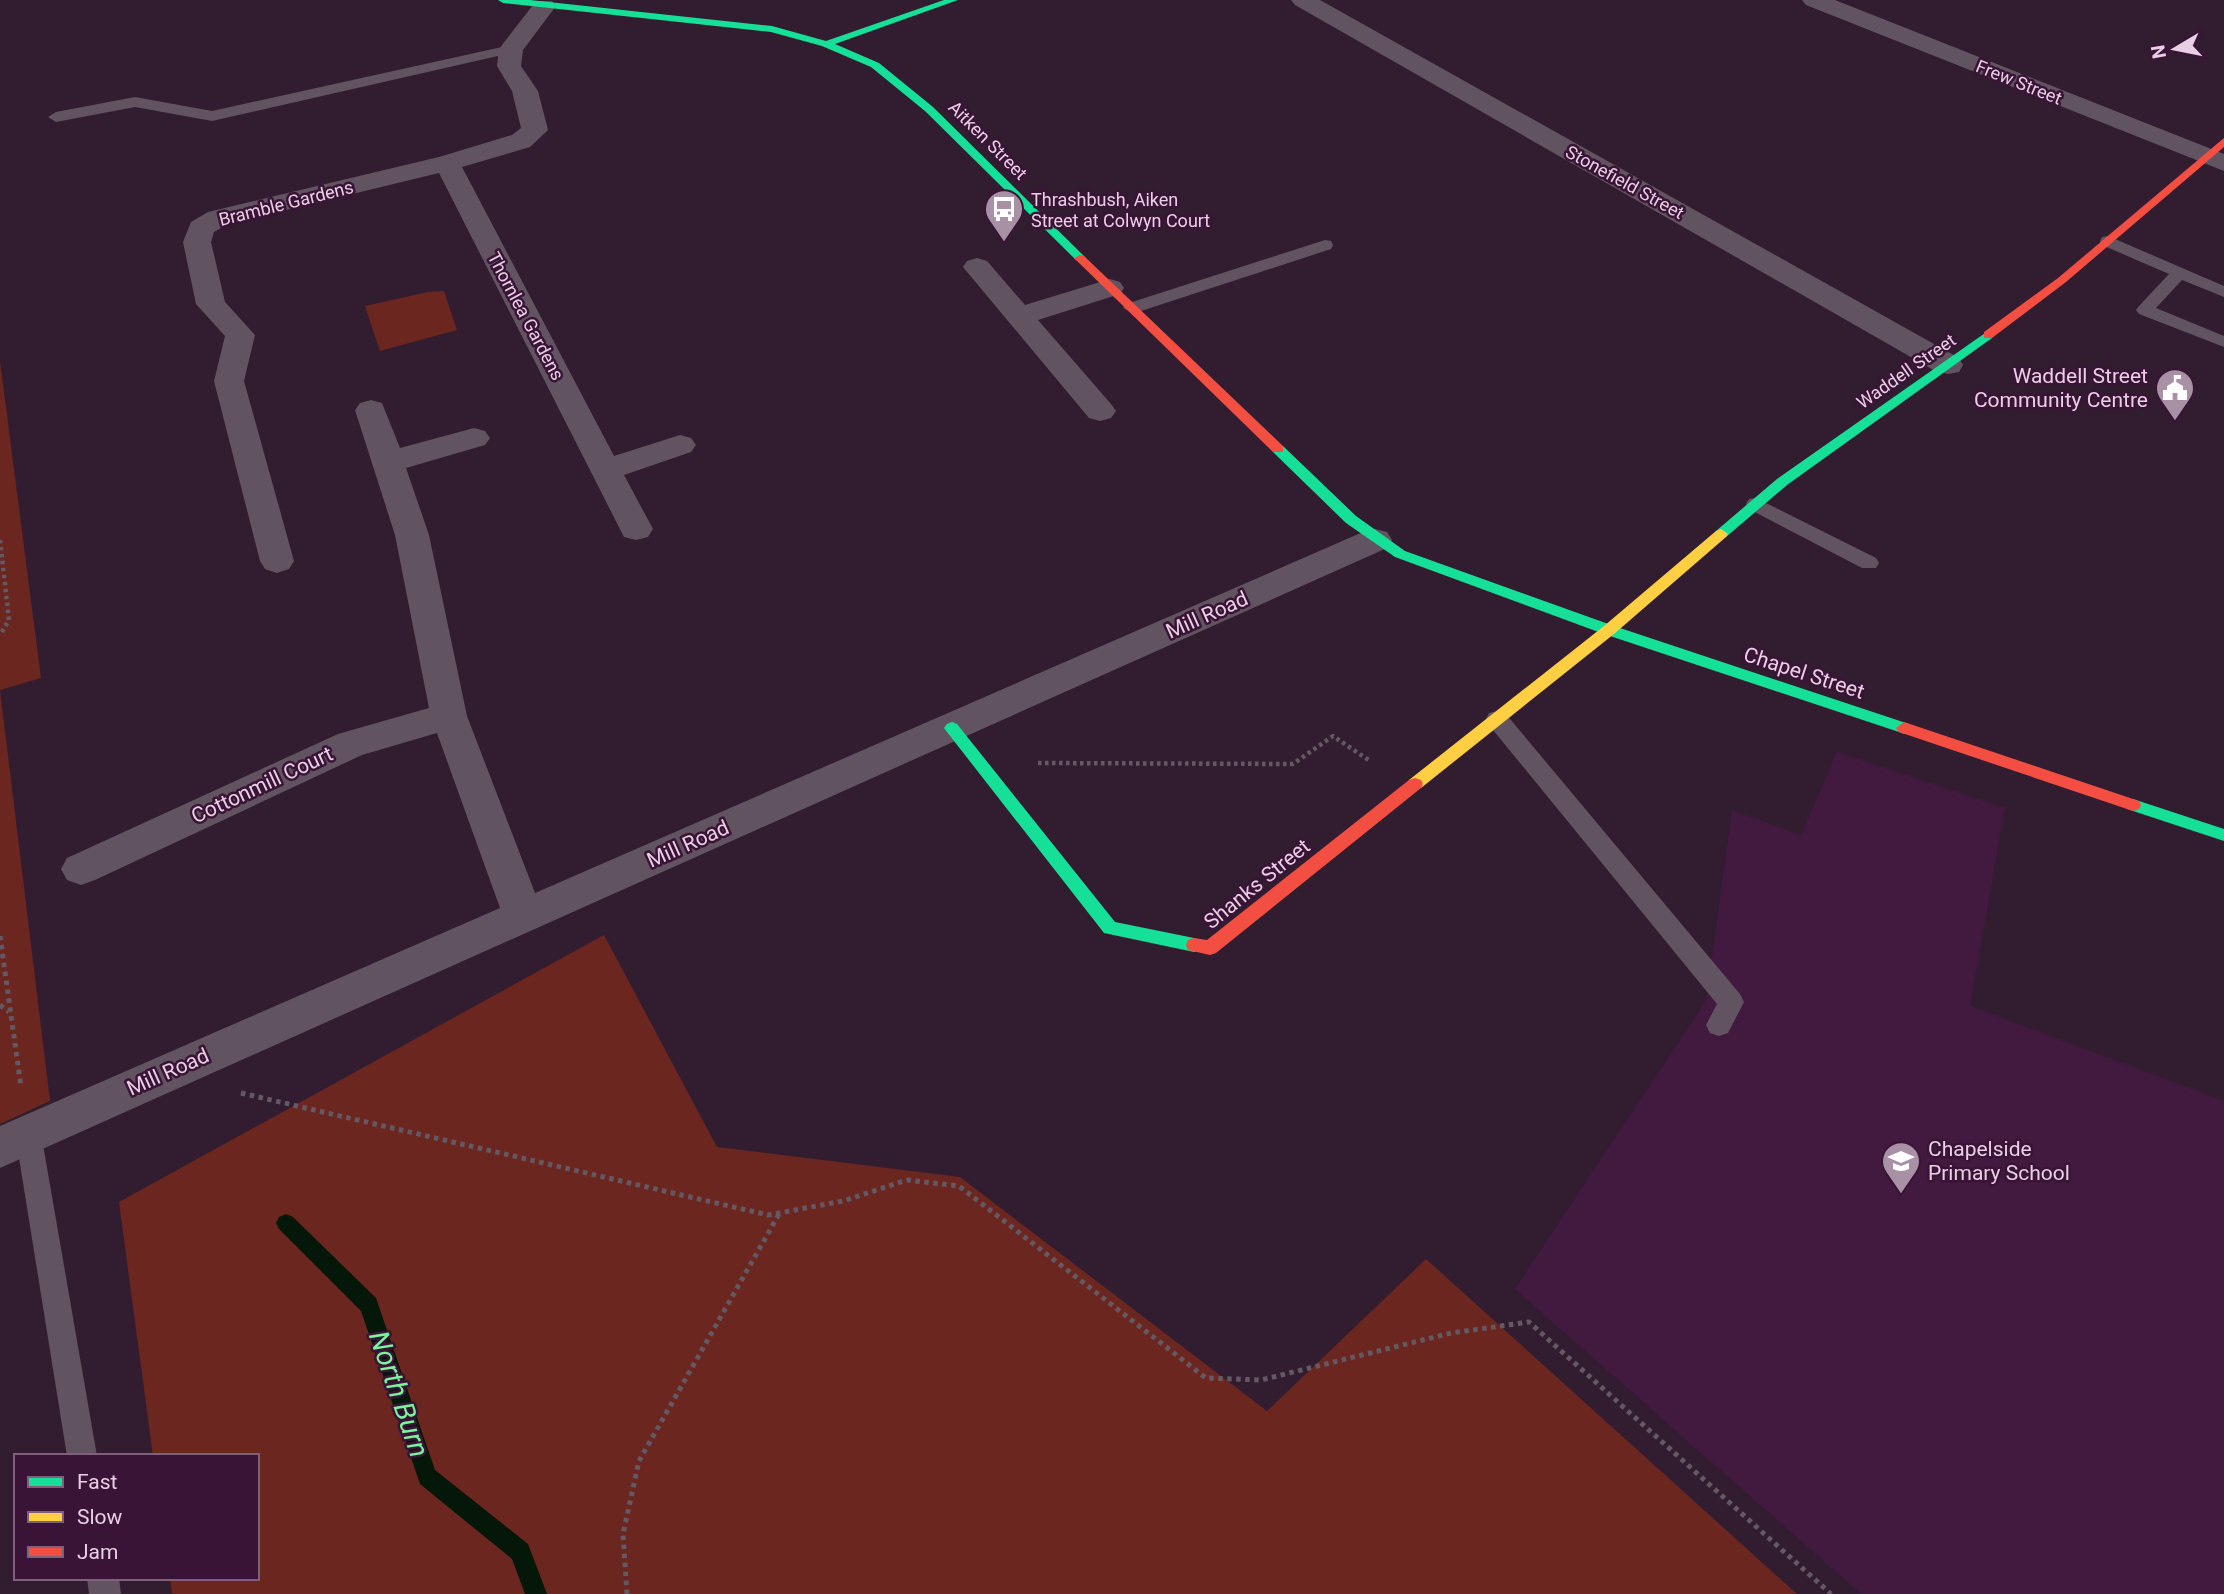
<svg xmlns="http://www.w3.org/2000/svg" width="2224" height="1594" viewBox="0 0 2224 1594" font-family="Roboto,sans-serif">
<rect width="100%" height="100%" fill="#321c30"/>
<path fill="#42193f" d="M1837 752 2005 808 1970 1006 2224 1101V1594H1861L1515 1289 1706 1001 1732 810 1801 835Z"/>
<path fill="#6b2620" d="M444 291 457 330 380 351 365 306 428 292Z
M0 361 41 678 0 690 50 1101 0 1124Z
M604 935 717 1147 960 1177 1267 1411 1426 1259 1797 1594H172L170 1578H257V1456H153L119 1202Z"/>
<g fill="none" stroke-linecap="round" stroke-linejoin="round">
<path fill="#041708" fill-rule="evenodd" d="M286 1214 293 1217 376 1298 435 1470 528 1544 547 1594H525L512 1559 420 1484 361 1311 279 1229 276 1223 279 1217Z"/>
<path stroke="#645863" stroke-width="4.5" stroke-dasharray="3.5 3.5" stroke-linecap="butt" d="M0 540 9 620 0 635
M1038 763 1293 764 1333 736 1370 761"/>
<path stroke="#645863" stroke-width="5" stroke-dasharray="4.5 4.5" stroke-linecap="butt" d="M0 936 21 1087
M0 1005 9 1012
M241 1093 768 1215 843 1201 907 1180 959 1186 1206 1378 1261 1380 1451 1333 1529 1322 1831 1594
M627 1594 623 1534 639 1461 779 1214"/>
<path fill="#615460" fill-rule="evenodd" d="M511 45 518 49 516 52 212 121 135 107 56 122 48 117 56 112 135 97 212 111Z
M2108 236 2224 286V297L2182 280 2156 308 2224 336V347L2139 314 2136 310 2139 306 2169 274 2102 245 2100 241 2102 237Z
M1325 240 1331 241 1333 245 1331 249 1138 312 1132 313 1123 308 1126 304Z
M1756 498 1876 558 1879 563 1876 568H1862L1749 509 1746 504 1749 499Z
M1497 711 1505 713 1740 994 1744 1002 1728 1033 1719 1036 1710 1033 1706 1025 1717 1004 1489 725 1486 719 1489 713Z
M28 1121 37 1125 41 1133 97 1456H67L15 1133 19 1125Z
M87 1578H119L121 1594H89Z"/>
<path fill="#615460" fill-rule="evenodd" d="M1291 0H1320L1959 358 1963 365 1959 372 1948 374 1937 372 1295 5Z
M1802 0H1835L2224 154V171L1806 5Z
M536 1H552L556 6 523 50 521 66 538 91 548 130 530 147 462 167 614 456 680 435 691 438 696 445 691 452 624 475 653 529 648 537 636 540 624 537 439 173 228 224 214 232 211 242 225 302 255 335 244 381 294 561 289 569 277 573 265 569 260 561 214 381 225 336 196 304 183 242 191 222 208 212 439 157 512 135 521 128 512 91 497 66 499 49Z
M977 258 987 261 1025 305 1110 279 1120 282 1124 288 1120 294 1038 320 1111 404 1116 411 1111 418 1100 421 1089 418 963 267 967 261Z
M371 400 382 403 400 448 474 428 485 431 490 438 485 445 406 468 429 535 467 716 535 893 1363 532 1375 529 1387 532 1392 540 1387 548 0 1168V1126L500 908 437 733 362 755 95 880 81 885 67 880 61 869 67 858 338 734 429 708 395 535 355 410 360 403Z"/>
<path fill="#16e098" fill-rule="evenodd" d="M498 0H530L772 26 826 41 944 0H958L835 44 879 63 933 107 1086 258 1080 261 1076 260 925 111 871 67 822 46 771 32 503 3Z
M1988 331 1992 332V338L1787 485 1726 537H1716L1714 534 1716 531 1777 479Z
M1278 445 1283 446 1356 516 1405 551 1614 626 1909 724 1912 728 1904 734 1899 732 1604 634 1395 557 1346 523 1273 452 1271 449Z
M952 722 957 724 1115 922 1194 938 1200 940 1202 945 1200 950 1194 952 1104 933 947 732 944 728 947 724Z
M2133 799 2224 829V841L2127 809 2125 805 2127 801Z"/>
<path fill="#ffcf43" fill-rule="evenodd" d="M1721 529 1728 534 1726 537 1614 634 1421 788H1409L1407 784 1409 780 1604 626 1716 531Z"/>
<path fill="#f24e42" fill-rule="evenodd" d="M2224 138V147L2066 282 1992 338H1984V332L2058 278Z
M1080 255 1084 256 1283 446V452H1273L1076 260 1074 258Z
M1904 722 2139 801 2141 805 2139 809 2133 811 1899 732 1896 728Z
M1415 778 1421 780 1423 784 1421 788 1216 953 1210 955 1188 950 1186 945 1188 940 1194 938 1207 940 1409 780Z"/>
</g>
<defs>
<symbol id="bus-pin" viewBox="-11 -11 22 30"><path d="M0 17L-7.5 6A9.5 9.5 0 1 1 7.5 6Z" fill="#a890a5" stroke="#3a1437"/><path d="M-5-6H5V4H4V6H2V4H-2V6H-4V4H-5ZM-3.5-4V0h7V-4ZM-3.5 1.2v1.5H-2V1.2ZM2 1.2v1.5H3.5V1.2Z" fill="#fff"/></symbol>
<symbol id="civic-pin" viewBox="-11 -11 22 30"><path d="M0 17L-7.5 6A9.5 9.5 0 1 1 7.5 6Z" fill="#a890a5" stroke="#3a1437"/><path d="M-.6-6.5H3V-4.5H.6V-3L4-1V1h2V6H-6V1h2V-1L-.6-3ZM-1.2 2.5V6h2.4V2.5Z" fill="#fff"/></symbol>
<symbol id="school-pin" viewBox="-11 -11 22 30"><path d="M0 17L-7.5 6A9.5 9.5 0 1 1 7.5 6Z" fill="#a890a5" stroke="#3a1437"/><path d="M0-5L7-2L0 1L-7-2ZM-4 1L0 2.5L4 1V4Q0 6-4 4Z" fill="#fff"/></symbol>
</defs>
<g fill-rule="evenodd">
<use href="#bus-pin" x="982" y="187" width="44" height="60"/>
<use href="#civic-pin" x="2153" y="366" width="44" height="60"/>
<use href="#school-pin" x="1879" y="1139" width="44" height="60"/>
</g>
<g text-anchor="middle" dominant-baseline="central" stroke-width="5" stroke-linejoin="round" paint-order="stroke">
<g font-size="18" fill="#e8cfe4" stroke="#3a1437">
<text transform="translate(2019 82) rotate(22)">Frew Street</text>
<text transform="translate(988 140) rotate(45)">Aitken Street</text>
<text transform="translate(1625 182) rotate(29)">Stonefield Street</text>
<text transform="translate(286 203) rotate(-14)">Bramble Gardens</text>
<text transform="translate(526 316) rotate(62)">Thornlea Gardens</text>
<text transform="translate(1906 371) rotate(-35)">Waddell Street</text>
</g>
<g font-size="18" fill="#e8cfe4" stroke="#3a1437" text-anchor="start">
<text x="1031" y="199">Thrashbush, Aiken<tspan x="1031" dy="21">Street at Colwyn Court</tspan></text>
</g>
<g font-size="21" fill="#e8cfe4" stroke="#3a1437" text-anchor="end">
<text x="2148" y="376">Waddell Street<tspan x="2148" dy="24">Community Centre</tspan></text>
<text x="1928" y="1149" text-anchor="start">Chapelside<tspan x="1928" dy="24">Primary School</tspan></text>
</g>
<g font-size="21" fill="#e8cfe4" stroke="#3a1437">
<text transform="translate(1207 615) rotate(-24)">Mill Road</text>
<text transform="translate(1804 673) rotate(18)">Chapel Street</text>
<text transform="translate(262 785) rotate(-25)">Cottonmill Court</text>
<text transform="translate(688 844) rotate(-24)">Mill Road</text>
<text transform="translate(1257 884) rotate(-39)">Shanks Street</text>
<text transform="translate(168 1072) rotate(-24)">Mill Road</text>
</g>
<g font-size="28" font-style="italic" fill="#79f49b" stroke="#3a1437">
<text transform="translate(399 1394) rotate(71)">North Burn</text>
</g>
</g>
<rect x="14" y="1454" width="245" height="126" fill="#3a1437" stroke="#805f7c" stroke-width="2"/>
<rect x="28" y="1477" width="35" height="10" fill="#16e098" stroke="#805f7c" stroke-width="2"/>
<text x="77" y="1489" font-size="21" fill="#e8cfe4">Fast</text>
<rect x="28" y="1512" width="35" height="10" fill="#ffcf43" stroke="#805f7c" stroke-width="2"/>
<text x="77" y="1524" font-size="21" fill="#e8cfe4">Slow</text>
<rect x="28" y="1547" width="35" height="10" fill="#f24e42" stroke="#805f7c" stroke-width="2"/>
<text x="77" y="1559" font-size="21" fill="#e8cfe4">Jam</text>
<g transform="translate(2175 49) rotate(260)" stroke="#3a1437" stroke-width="5" paint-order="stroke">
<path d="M0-5L12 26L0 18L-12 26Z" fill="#e8cfe4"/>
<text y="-10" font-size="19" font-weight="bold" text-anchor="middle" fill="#e8cfe4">N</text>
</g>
</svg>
